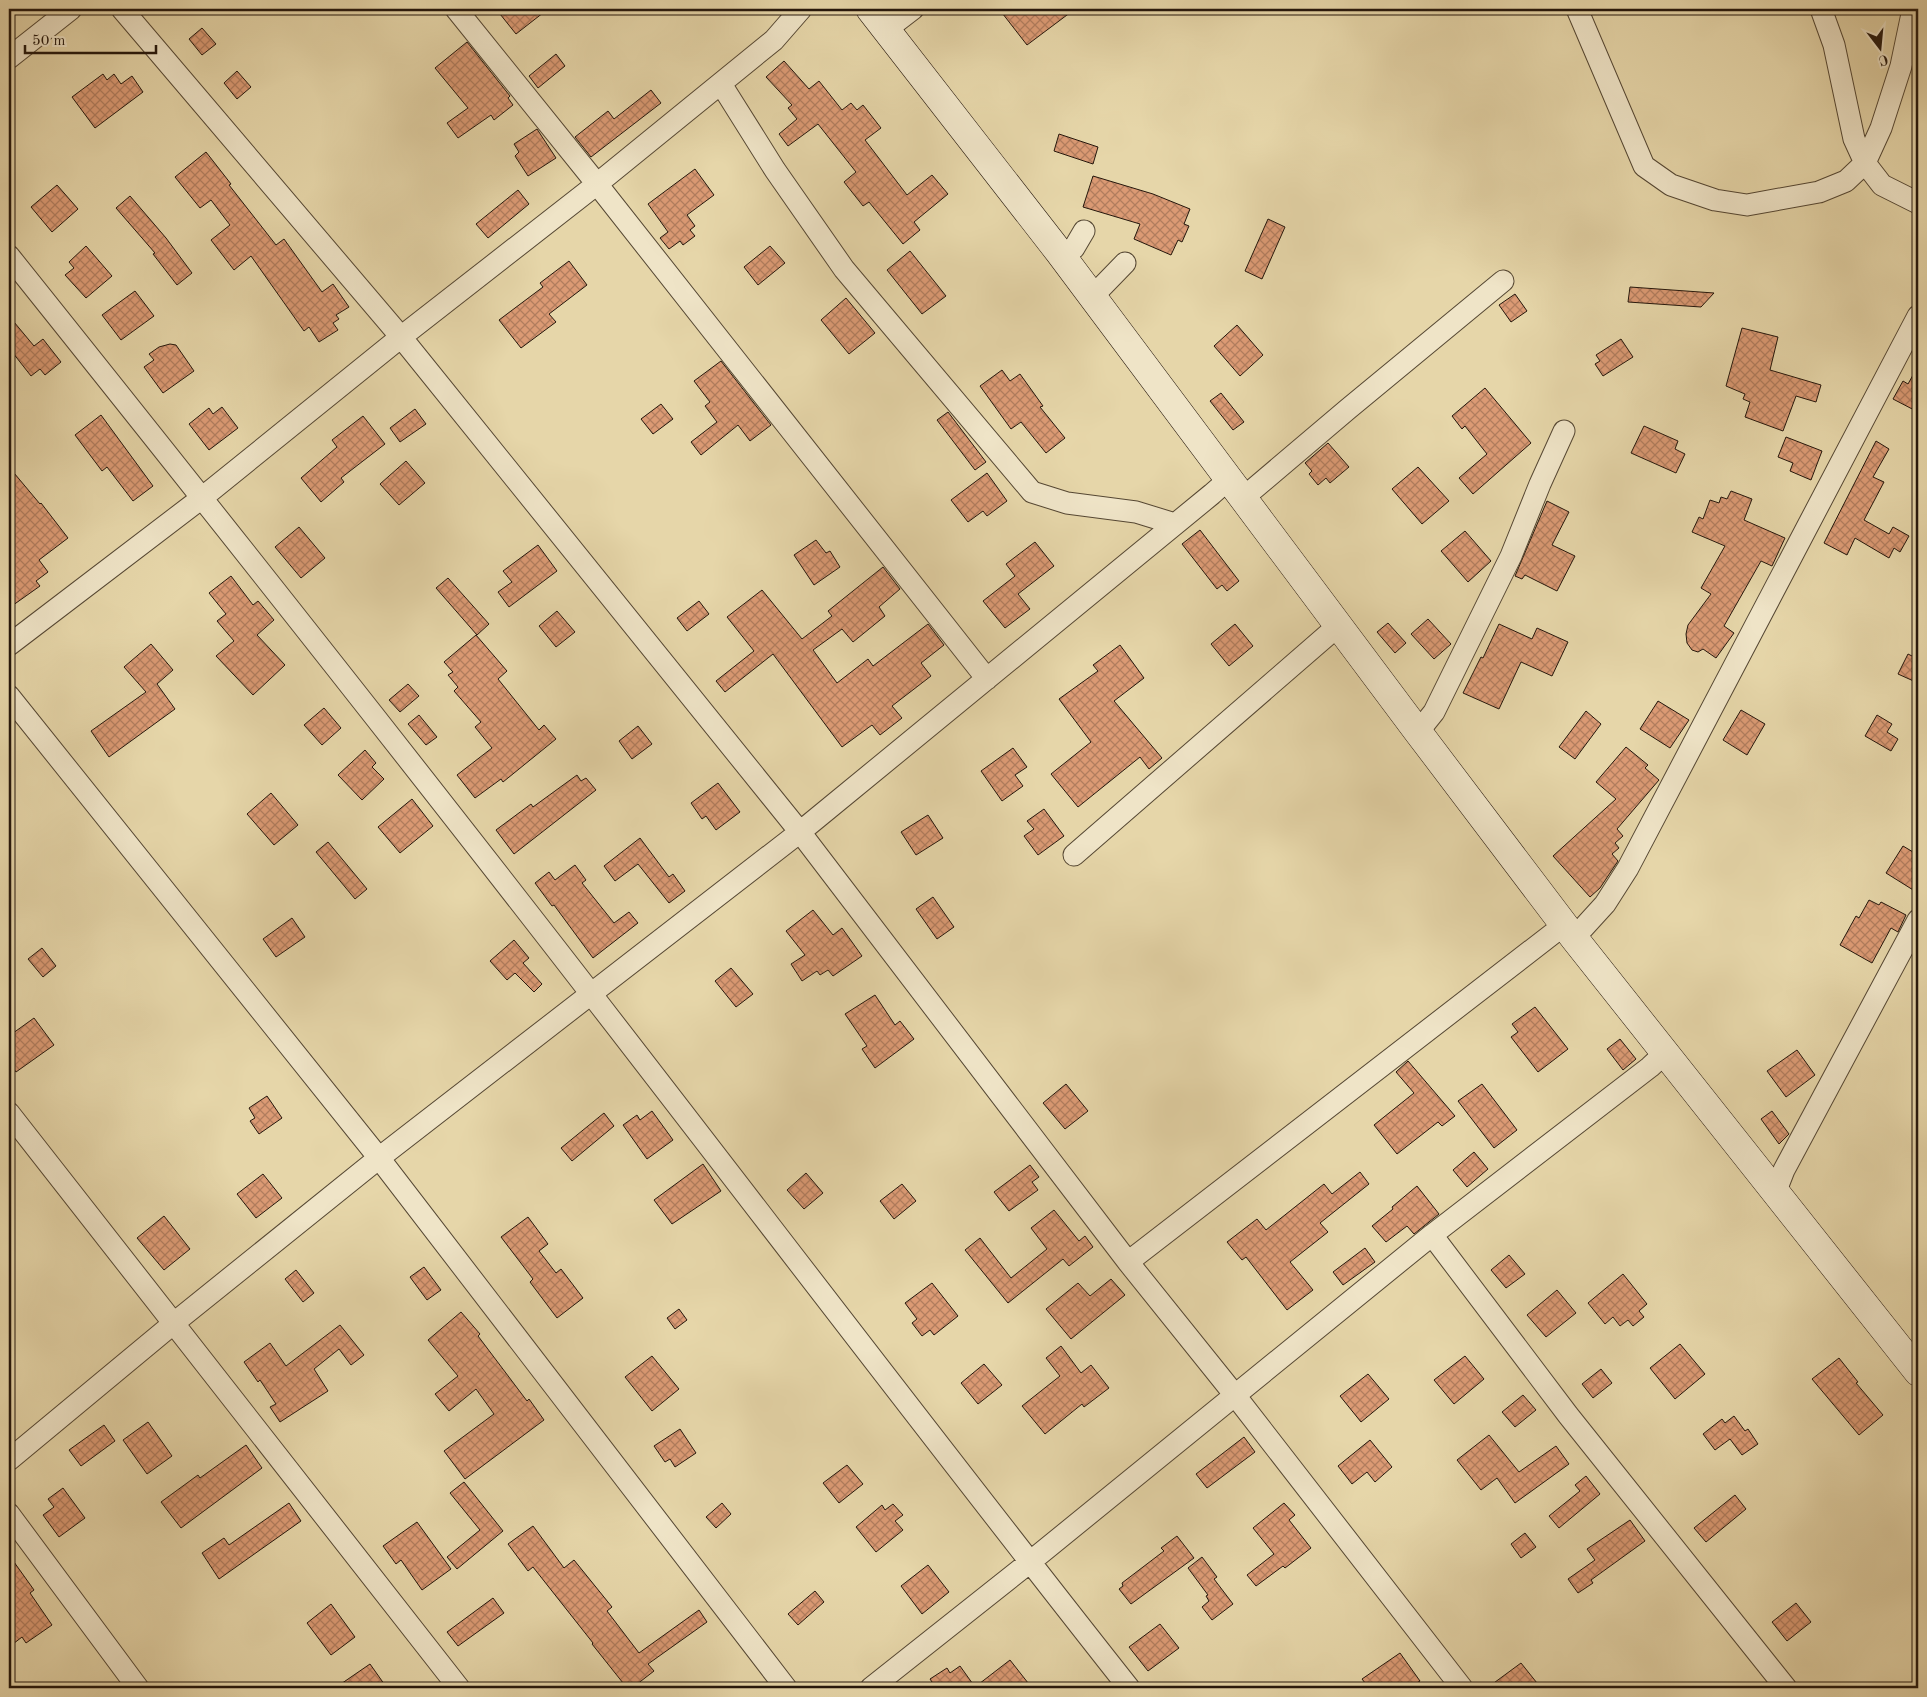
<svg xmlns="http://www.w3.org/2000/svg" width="1927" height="1697" viewBox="0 0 1927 1697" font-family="'Old Standard TT',serif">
<defs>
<pattern id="building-cross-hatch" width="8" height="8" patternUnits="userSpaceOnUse" patternTransform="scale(1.25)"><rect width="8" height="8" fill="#db9a74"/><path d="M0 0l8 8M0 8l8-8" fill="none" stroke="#b17d5e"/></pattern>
</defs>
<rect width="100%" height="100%" fill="#e6d6a9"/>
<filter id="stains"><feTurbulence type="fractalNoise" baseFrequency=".004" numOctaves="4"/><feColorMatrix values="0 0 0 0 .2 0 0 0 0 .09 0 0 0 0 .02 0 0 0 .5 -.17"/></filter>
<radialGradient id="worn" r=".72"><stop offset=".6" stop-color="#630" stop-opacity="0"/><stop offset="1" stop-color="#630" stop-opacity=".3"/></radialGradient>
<path fill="url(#building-cross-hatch)" stroke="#25170c" d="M496 9H548L516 34Z
M999 9H1075L1027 45Z
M202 28 216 44 202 55 189 39Z
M467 42 510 96 508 98 513 105 494 120 491 115 458 138 447 123 468 108 435 68Z
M556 54 565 66 538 88 529 76Z
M784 61 809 89 819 81 842 110 851 103 857 110 863 105 881 128 865 140 907 195 932 175 948 194 914 222 920 230 903 244 869 202 863 206 844 182 856 172 818 124 788 146 779 134 797 119 788 108 792 105 766 77Z
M237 71 251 87 237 99 224 83Z
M103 74 107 80 114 74 121 84 132 76 143 92 95 128 72 97Z
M651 90 661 103 591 157 575 137 608 111 614 119Z
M537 129 556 158 528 176 515 156 519 152 514 144Z
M1059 134 1098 147 1093 164 1054 151Z
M206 152 231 184 229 185 276 245 284 239 322 292 333 284 349 307 336 315 339 319 333 323 338 330 319 342 309 327 304 331 251 256 234 270 211 240 230 225 211 200 200 208 175 177Z
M695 169 714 195 687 215 695 226 690 230 695 236 683 245 680 241 669 249 660 238 668 232 648 204Z
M1093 176 1153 194 1190 209 1184 224 1189 226 1182 242 1178 240 1171 255 1134 239 1140 224 1083 207Z
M57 185 78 209 52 232 31 207Z
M518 190 529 204 488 238 476 224Z
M130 196 166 238 192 273 177 285 153 254 155 253 116 208Z
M1268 219 1285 227 1262 279 1245 271Z
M86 246 112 276 86 298 65 275 74 268 69 262Z
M770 246 785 263 758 285 744 267Z
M910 251 946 296 922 314 887 270Z
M569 261 587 285 549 314 556 322 521 348 499 320 543 287 540 283Z
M1630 287 1714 293 1701 307 1628 302Z
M135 291 154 316 121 340 102 315Z
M1515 294 1527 311 1511 322 1499 305Z
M846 298 875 333 849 354 821 320Z
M9 316 34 346 43 339 61 362 45 375 40 369 31 376 9 348Z
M1237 325 1263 355 1240 376 1214 346Z
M1742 328 1778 337 1770 370 1821 385 1816 402 1796 396 1783 431 1745 417 1750 402 1743 399 1745 394 1726 386Z
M1621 339 1633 357 1603 376 1595 364 1600 361 1596 355Z
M170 344 176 345 194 371 163 393 144 367 154 360 149 354 159 347Z
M721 361 771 425 750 441 738 425 701 455 691 442 717 422 705 406 710 402 694 381Z
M1918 366V412L1893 399 1903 381 1908 384Z
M1002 370 1010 381 1020 374 1043 406 1040 407 1065 438 1046 453 1021 422 1011 429 980 386Z
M1485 388 1531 443 1473 494 1459 478 1487 454 1465 426 1462 429 1452 416Z
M1221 393 1244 422 1233 430 1210 401Z
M661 404 673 419 653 434 641 419Z
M222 407 238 428 209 450 189 424 209 408 213 414Z
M415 409 426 424 400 442 390 428Z
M948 412 986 462 975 470 937 420Z
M101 415 153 486 133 501 107 467 102 471 75 435Z
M363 416 385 444 341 478 344 482 321 502 301 478 337 447 332 440Z
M1644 426 1678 441 1675 449 1685 454 1676 473 1631 453Z
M1786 437 1822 451 1811 480 1790 471 1793 463 1778 457Z
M1876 441 1889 449 1873 477 1884 482 1864 520 1889 534 1893 527 1909 536 1900 552 1894 548 1889 558 1855 538 1847 555 1824 543Z
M1328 443 1349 467 1330 483 1326 478 1318 485 1309 474 1312 471 1305 463Z
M406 461 425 483 399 505 380 484Z
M9 467 40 504 41 503 68 538 39 560 48 572 36 581 40 586 9 608Z
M1418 467 1449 501 1422 524 1392 489Z
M987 473 1007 501 987 516 983 511 968 522 951 500Z
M1731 491 1752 499 1744 520 1785 538 1772 566 1761 561 1724 626 1734 633 1716 658 1703 649 1698 652 1692 650 1687 643 1686 634 1688 625 1711 594 1701 588 1725 546 1692 532 1699 517 1703 519 1710 500 1719 503 1721 497 1727 499Z
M1547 501 1569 512 1552 545 1575 556 1557 591 1525 575 1522 579 1515 576Z
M299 527 325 558 301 578 275 547Z
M1200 530 1239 581 1227 591 1222 585 1217 589 1182 544Z
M1465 531 1491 561 1468 582 1441 551Z
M816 540 826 553 830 551 840 567 814 585 794 555Z
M1035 542 1054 566 1018 594 1030 609 1005 628 983 601 1015 576 1006 564Z
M538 545 557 571 509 607 498 592 512 582 503 571Z
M883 567 900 589 879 607 885 616 853 642 842 629 813 650 837 683 868 659 873 666 928 624 944 645 921 663 931 676 892 706 902 718 880 735 872 725 842 747 773 654 725 692 716 681 754 651 727 617 762 590 802 639 832 616 828 611Z
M231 576 253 605 258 601 274 620 257 635 285 665 253 695 216 656 234 641 217 621 226 614 209 593Z
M448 578 489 624 477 635 436 588Z
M699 601 709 614 687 631 677 618Z
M557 611 575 632 556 647 539 626Z
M1428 619 1451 644 1434 659 1411 634Z
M1388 623 1406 643 1395 653 1377 632Z
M1235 624 1253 646 1229 666 1211 644Z
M1499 624 1532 639 1537 628 1568 642 1552 676 1521 662 1499 709 1463 693 1481 657 1483 658Z
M476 635 507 671 498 679 539 730 544 725 556 739 503 782 501 779 475 798 457 775 492 748 475 727 481 722 454 691 458 687 448 675 453 672 444 662Z
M151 644 173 670 157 684 175 709 109 757 91 731 146 692 124 667Z
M1120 645 1144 678 1114 701 1162 758 1149 769 1140 757 1078 807 1051 774 1091 742 1059 699 1098 671 1093 665Z
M1908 654 1918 659V683L1898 674Z
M408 684 419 696 400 712 389 700Z
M1658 701 1689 720 1670 748 1640 729Z
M324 708 341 728 322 745 304 725Z
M1741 710 1765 724 1747 755 1723 740Z
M1586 711 1601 724 1575 759 1559 747Z
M419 715 437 737 426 745 408 724Z
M1877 715 1892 724 1887 732 1898 739 1891 751 1865 736Z
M638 726 652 744 632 759 619 741Z
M1626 747 1648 765 1645 768 1659 780 1617 829 1623 836 1615 843 1619 848 1612 854 1618 861 1600 888 1590 897 1553 856 1616 799 1596 782Z
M1013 748 1027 767 1015 775 1023 786 1002 801 981 771Z
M365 750 376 763 372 767 384 779 362 800 338 775Z
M577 775 581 781 586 778 596 790 514 854 496 830 531 804 533 807Z
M718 783 740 812 716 830 706 816 702 819 691 803Z
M271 793 298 825 274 845 247 814Z
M412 799 433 826 400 853 378 827Z
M1044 809 1064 836 1038 855 1024 836 1034 829 1027 821Z
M928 815 943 838 916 855 901 832Z
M640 838 669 877 673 874 685 891 669 903 638 864 615 881 604 866Z
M328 842 367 889 355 899 316 852Z
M1903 846 1918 855V893L1886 873Z
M575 865 586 880 582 883 614 923 629 912 638 923 593 958 554 905 552 906 535 883 549 872 555 880Z
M933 897 954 927 937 939 916 909Z
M1869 900 1879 905 1881 902 1906 915 1898 932 1891 928 1872 963 1840 945 1856 916 1859 918Z
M813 910 833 935 842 928 862 956 833 976 828 970 820 975 817 971 802 981 791 964 805 955 786 931Z
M292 918 305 937 276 957 263 939Z
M514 940 529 958 523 963 542 984 534 992 515 973 507 980 490 961Z
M42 948 56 966 43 977 28 959Z
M731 968 753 994 736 1007 715 981Z
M875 995 895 1025 900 1021 914 1039 875 1068 862 1049 867 1046 845 1014Z
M1535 1007 1568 1049 1538 1072 1511 1037 1518 1032 1512 1024Z
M34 1018 54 1045 16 1072 9 1062V1036Z
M1620 1039 1636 1059 1623 1070 1607 1049Z
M1797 1050 1815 1075 1786 1097 1767 1071Z
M1408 1061 1455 1116 1442 1126 1438 1122 1397 1154 1374 1125 1414 1093 1396 1072Z
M1066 1084 1088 1111 1065 1129 1043 1103Z
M1482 1084 1517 1130 1494 1148 1458 1101Z
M267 1096 282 1118 259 1134 250 1121 255 1118 249 1108Z
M652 1111 673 1140 647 1159 623 1125 637 1115 640 1120Z
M1772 1111 1789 1134 1779 1144 1761 1119Z
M604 1113 614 1126 572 1161 561 1148Z
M1474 1152 1488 1169 1467 1187 1453 1170Z
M703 1164 721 1191 672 1224 654 1200Z
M1030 1165 1039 1177 1032 1182 1038 1190 1009 1211 994 1192Z
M1360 1172 1369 1184 1320 1223 1328 1232 1290 1262 1313 1290 1287 1310 1246 1257 1242 1260 1227 1242 1257 1219 1266 1230 1324 1184 1332 1194Z
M806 1173 823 1193 804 1209 787 1190Z
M263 1174 282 1198 256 1218 237 1194Z
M902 1184 916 1201 894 1219 880 1201Z
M1417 1186 1439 1214 1414 1234 1407 1226 1386 1242 1372 1226 1393 1209 1392 1207Z
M1054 1210 1079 1241 1085 1236 1093 1247 1069 1266 1063 1259 1008 1303 965 1250 980 1238 1011 1278 1047 1249 1031 1228Z
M164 1216 190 1249 164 1270 137 1238Z
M528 1217 548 1244 539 1251 556 1273 561 1269 583 1298 557 1318 530 1282 533 1279 501 1237Z
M1365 1248 1375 1262 1343 1285 1333 1272Z
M1509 1255 1525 1274 1506 1288 1491 1270Z
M424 1267 441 1290 427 1300 410 1277Z
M296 1270 314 1293 303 1302 285 1279Z
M1623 1274 1647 1304 1639 1311 1644 1317 1633 1326 1628 1320 1620 1326 1613 1317 1605 1324 1588 1303Z
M1111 1279 1125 1295 1071 1339 1046 1309 1078 1283 1090 1296Z
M932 1283 958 1316 934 1335 930 1330 922 1336 912 1323 917 1319 905 1303Z
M1557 1290 1576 1313 1546 1337 1527 1315Z
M679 1309 687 1320 675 1329 667 1318Z
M461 1312 480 1334 478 1336 527 1401 529 1399 544 1420 465 1479 444 1451 494 1414 476 1389 449 1411 435 1394 458 1376 428 1340Z
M340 1325 364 1355 351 1365 339 1349 314 1369 328 1391 280 1422 270 1407 276 1404 260 1380 258 1382 244 1362 270 1343 286 1366Z
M1680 1344 1705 1374 1675 1399 1650 1368Z
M1061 1346 1081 1373 1091 1365 1109 1388 1084 1407 1082 1404 1045 1434 1022 1406 1060 1376 1046 1358Z
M652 1356 679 1389 652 1411 625 1377Z
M1465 1356 1484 1379 1454 1404 1434 1380Z
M1839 1358 1858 1382 1856 1383 1883 1415 1859 1435 1812 1379Z
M984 1364 1002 1385 978 1404 961 1383Z
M1601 1369 1612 1383 1593 1398 1582 1384Z
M1368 1374 1389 1399 1361 1422 1340 1396Z
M1523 1395 1536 1410 1515 1427 1502 1412Z
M1734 1416 1745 1431 1748 1429 1758 1444 1742 1455 1730 1439 1715 1450 1703 1434 1722 1419 1725 1423Z
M148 1422 172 1456 147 1474 123 1440Z
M104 1425 115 1441 81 1466 69 1450Z
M680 1429 696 1453 675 1467 670 1459 665 1462 654 1446Z
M1489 1435 1519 1472 1556 1446 1569 1464 1515 1503 1497 1478 1481 1490 1457 1460Z
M1244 1437 1255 1452 1207 1488 1196 1474Z
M1370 1440 1392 1467 1375 1482 1367 1472 1352 1484 1338 1466Z
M246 1445 262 1468 181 1528 161 1502 198 1475 200 1478Z
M847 1465 863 1484 839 1503 823 1483Z
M1586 1476 1600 1494 1559 1528 1549 1516 1580 1491 1575 1485Z
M464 1482 503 1531 457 1569 447 1557 480 1530 450 1493Z
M63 1488 85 1518 59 1537 43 1515 54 1507 48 1499Z
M1735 1495 1746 1509 1706 1542 1694 1528Z
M289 1503 301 1521 219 1579 202 1553 224 1538 229 1545Z
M722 1503 731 1514 716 1528 706 1517Z
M1284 1503 1295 1515 1289 1520 1311 1548 1285 1568 1283 1566 1256 1586 1247 1575 1274 1554 1253 1528Z
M893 1504 903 1515 895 1521 903 1530 876 1552 856 1527 882 1505 885 1510Z
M1630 1520 1645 1541 1591 1580 1593 1583 1578 1593 1568 1579 1595 1560 1587 1549Z
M417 1522 451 1569 422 1590 401 1560 396 1564 383 1546Z
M533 1526 564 1568 574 1560 612 1607 607 1611 639 1653 699 1610 707 1622 648 1664 654 1671 632 1688H627L592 1644 593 1643 533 1567 528 1571 508 1544Z
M1525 1533 1536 1547 1521 1558 1511 1544Z
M1177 1536 1194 1558 1131 1604 1119 1589 1123 1586 1122 1583 1164 1551 1161 1548Z
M9 1555 34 1590 30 1593 52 1625 26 1643 22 1637 9 1647Z
M1202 1557 1217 1577 1214 1579 1233 1604 1212 1620 1202 1607 1209 1601 1206 1596 1208 1595 1188 1568Z
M928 1565 949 1592 922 1614 901 1586Z
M815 1591 824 1602 798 1625 788 1614Z
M493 1598 504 1613 458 1646 447 1632Z
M1796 1603 1811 1622 1787 1641 1772 1622Z
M331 1604 355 1637 331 1655 307 1623Z
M1160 1624 1179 1648 1148 1671 1129 1647Z
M1400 1653 1420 1681 1409 1688H1369L1362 1679Z
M1010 1660 1032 1688H928L934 1685 930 1679 947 1668 950 1673 960 1666 975 1687Z
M1521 1663 1541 1688H1487Z
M370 1664 387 1688H335Z"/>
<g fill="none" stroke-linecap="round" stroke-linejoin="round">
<defs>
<path id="street" d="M122 9 401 337 800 832 1128 1262 1234 1394 1462 1688
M456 9 597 184 987 679
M1577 9 1644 166 1671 185 1715 200 1747 205 1819 192 1846 181 1865 163 1881 128 1901 66 1913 9
M1821 9 1834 45 1854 139 1865 163 1882 185 1918 203
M887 29 913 9
M9 58 71 9
M721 84 775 170 844 269 1032 492 1067 503 1136 512 1175 524
M9 256C205 501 400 747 592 995 771 1226 948 1459 1129 1688
M1063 258 1074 248 1084 231
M1092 297 1125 263
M1243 498 1348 409 1503 281
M9 645 203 497 401 337 597 184 774 40 801 9
M9 696 379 1158 786 1688
M1418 732 1434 712 1511 556 1540 484 1564 431
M1074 855 1339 625
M1574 938 1605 904 1628 868 1918 316
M9 1113 459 1688
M1775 1193 1784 1170 1918 920
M1432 1235 1568 1415 1786 1688
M1128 1262 1564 925
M9 1460 174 1323 379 1158 800 832 1212 494 1229 479
M9 1514 138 1688
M871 1688 1030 1562 1432 1235 1650 1067 1666 1052"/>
<path id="secondary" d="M870 9 1059 252 1418 732 1574 938 1918 1372"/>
</defs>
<use href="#street" stroke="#554733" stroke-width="23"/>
<use href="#secondary" stroke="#25170c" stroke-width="29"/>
<use href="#street" stroke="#efe4c7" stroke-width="21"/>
<use href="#secondary" stroke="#efe4c7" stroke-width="28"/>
</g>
<rect width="1927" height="1697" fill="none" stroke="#e6d6a9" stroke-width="30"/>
<rect x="10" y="10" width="1907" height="1677" fill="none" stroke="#25170c" stroke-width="2.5"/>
<rect x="15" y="15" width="1897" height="1667" fill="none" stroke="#25170c"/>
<g transform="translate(1880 48) rotate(164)" stroke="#efe4c7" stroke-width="4" paint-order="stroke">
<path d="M0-4L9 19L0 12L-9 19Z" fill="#25170c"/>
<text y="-8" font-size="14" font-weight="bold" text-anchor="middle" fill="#25170c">С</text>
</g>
<path d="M25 45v8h131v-8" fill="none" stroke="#25170c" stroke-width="2.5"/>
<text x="32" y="45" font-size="15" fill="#25170c" stroke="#efe4c7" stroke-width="4" paint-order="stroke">50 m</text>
<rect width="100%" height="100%" filter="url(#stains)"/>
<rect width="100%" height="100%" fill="url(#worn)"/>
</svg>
